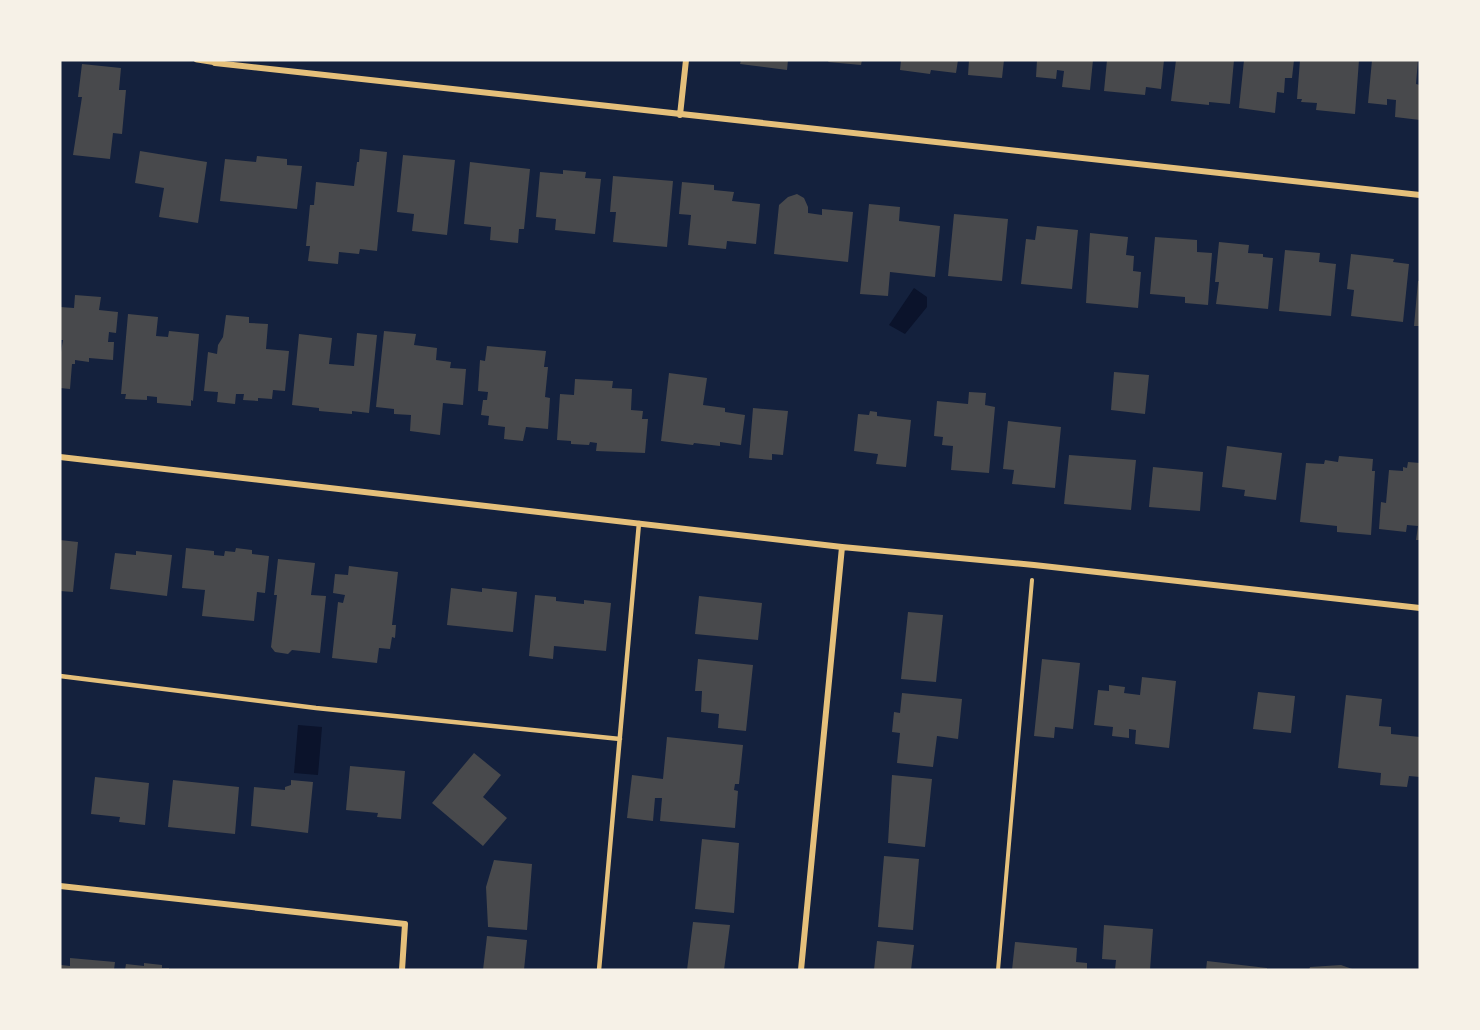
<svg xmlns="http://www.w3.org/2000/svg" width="1480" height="1030" viewBox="0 0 1480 1030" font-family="Quicksand,sans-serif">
<rect width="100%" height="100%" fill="#14213d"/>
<path fill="#0b132b" d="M914 288 927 297V307L905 334 889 325Z
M298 725 322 727 318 775 294 773Z"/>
<path fill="#48494c" d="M741 60H788L787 70 740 64Z
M829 60H862L861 65 828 62Z
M901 60H958L956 73 931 70 930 74 900 70Z
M969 60H1004L1002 78 968 75Z
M1037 60H1093L1090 90 1062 87 1064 71 1057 70 1056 79 1036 77Z
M1107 60H1164L1161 89 1146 87 1145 95 1104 91Z
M1176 60H1234L1230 104 1209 102V105L1171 101Z
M1244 60H1294L1292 78H1285L1284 93 1277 92 1275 113 1239 108Z
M1300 60H1359L1355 114 1316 110 1317 103 1301 102 1302 99H1297Z
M1372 60H1418L1416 84 1420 85V120L1395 117 1396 100 1387 99V105L1368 103Z
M82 64 121 68 119 90H126L122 134 113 133 110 159 73 155 82 97H78Z
M360 149 387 152 377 251 360 249 359 254 339 252 338 264 308 261 310 246H306L310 205H314L316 182 354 186 357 162H359Z
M140 151 207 162 198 223 159 217 164 188 135 183Z
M403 155 455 160 447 235 412 231 414 214 397 212Z
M257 156 287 159V165L302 166 297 209 220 201 225 159 256 162Z
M470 162 530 169 524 229H519L518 243 490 240 491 227 464 224Z
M563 170 586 172 585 178 601 179 595 234 555 230 556 219 536 217 540 172 563 174Z
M613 176 673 181 667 247 613 242 616 212H610Z
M682 182 714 185V190L734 192 732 201 760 204 756 244 727 241 726 249 688 245 691 215 679 214Z
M797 194 804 198 808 207V213L822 215V209L853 212 848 262 774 254 779 205 788 197Z
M869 204 900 207 899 221 940 226 935 277 890 272 888 296 860 294Z
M954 214 1008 219 1002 281 948 276Z
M1037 226 1078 230 1072 289 1021 284 1026 239 1035 240Z
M1090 233 1128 237 1126 255 1134 256 1133 271 1141 272 1138 308 1086 303Z
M1155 237 1197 240V252L1212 253 1208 305 1185 303V297L1150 294Z
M1219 242 1249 245 1248 253 1263 254V257L1273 258 1268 309 1216 304 1219 282H1215Z
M1285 250 1320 253 1319 262 1336 264 1331 316 1279 311Z
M1351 254 1394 259 1393 262 1409 264 1403 322 1351 316 1354 290 1347 289Z
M1418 281H1420V326H1414Z
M75 295 101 297 99 310 118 312 116 333 109 332 108 342H114L113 360 89 358V362L75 360V364H72L70 389 60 388V358L63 340H60V307L74 308Z
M128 314 158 317 156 336 168 337 169 331 199 334 193 401 191 400V406L157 403V397L147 396V400L125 399 126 394H121Z
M226 315 249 317V323L268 324 266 349 289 351 285 391 273 390 272 399 258 398V401L243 400 244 394H236L235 404 217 402 218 392 204 391 208 352 217 354 218 345 223 337Z
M384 331 416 334 414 345 437 348 436 360 451 362 450 368 466 369 463 405 443 403 440 435 410 431 411 415 394 414V409L376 407Z
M357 333 377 335 369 413 352 411V414L319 411V408L292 405 299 334 332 338 329 364 354 366Z
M487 346 546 351 544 367H548L545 397 550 398 548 429 526 427 523 441 504 439 505 427 488 425 489 416 481 415 483 400H487L488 392 478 391 480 360 485 361Z
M1114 372 1149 375 1145 414 1111 410Z
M669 373 707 378 703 405 725 408V412L745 415 741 445 720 442V446L694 443 693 445 661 441Z
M575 379 613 381 612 388 632 389 631 410 643 411 642 419H648L645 453 596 451 597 443 590 442 589 445 571 444V441L557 440 560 394 574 395Z
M969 392 986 393 985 405 995 407 989 473 951 470 953 446 942 445 943 437 934 436 937 401 968 404Z
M753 408 788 411 783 455 772 454V460L749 458Z
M870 411 877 412V416L911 420 906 467 876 464 878 454 854 451 858 414 869 415Z
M1008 421 1061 427 1055 488 1012 484 1014 470 1003 469Z
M1227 446 1282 453 1276 500 1244 496 1245 490 1222 487Z
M1069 455 1136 460 1131 510 1064 504Z
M1339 456 1373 459 1372 471H1375L1371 535 1337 532V526L1300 522 1306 463 1324 464 1325 460 1338 462Z
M1408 462 1420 463V540H1416L1418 526 1407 525 1406 532 1379 529 1381 502 1386 503 1389 470 1403 471V467L1407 468Z
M1153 467 1203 472 1200 511 1149 507Z
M60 540 78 542 73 592 60 591Z
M186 548 214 551V555L224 556 225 551 235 552 236 548 252 550V554L269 556 265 593 257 592 254 621 202 616 205 590 182 588Z
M136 551 172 555 167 596 110 589 115 553 136 555Z
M278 559 315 563 311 595 326 596 320 653 292 650 288 654 275 652 271 647 277 595H274Z
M349 566 398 572 392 625H396L395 638 392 637 390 649 379 648 377 663 332 658 338 602 343 603 345 595 333 593 335 574 348 575Z
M451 588 482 592V588L517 592 513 632 447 625Z
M535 595 556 597V601L584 604V600L611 603 606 651 554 646 553 659 529 656Z
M699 596 762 603 758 640 695 634Z
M908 612 943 615 936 682 901 679Z
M698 659 753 665 746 731 718 728 719 714 701 712 702 691H695Z
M1042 659 1080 663 1073 729 1055 727 1054 738 1034 736Z
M1142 677 1176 681 1169 748 1135 744 1136 730 1129 729V738L1112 736 1113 727 1094 725 1098 690 1109 691V685L1125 687 1124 693 1140 695Z
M1258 692 1295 696 1291 733 1253 729Z
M902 693 962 699 958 739 937 736 933 767 897 763 900 733 892 732 894 712 900 713Z
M1346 695 1382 699 1379 726 1391 727V734L1420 737V777L1409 776 1407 787 1380 785 1381 773 1338 768Z
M667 737 743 745 739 784H735L734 790 738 791 735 828 660 821 662 798H655L653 821 627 818 632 775 663 779Z
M474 753 501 775 483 797 507 818 483 846 432 803Z
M350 766 405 771 401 819 377 817 378 813 346 810Z
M892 775 932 779 925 847 888 843Z
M95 777 149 783 145 825 119 822 120 817 91 814Z
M173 780 239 787 235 834 168 827Z
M291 780 313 782 308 833 251 826 254 787 285 790V787L291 785Z
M702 839 739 843 734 913 695 909Z
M884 856 919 859 913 930 878 927Z
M494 860 532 864 527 930 488 927 486 887Z
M693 922 730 925 724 970H687Z
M1104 925 1153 929 1150 970H1115L1116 960 1102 959Z
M487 936 527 940 524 970H483Z
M877 941 914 945 911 970H874Z
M1015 942 1077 948 1076 962 1087 963V970H1012Z
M70 958 115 962 114 970H61V965L70 966Z
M1207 961 1267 968V970H1206Z
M144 963 162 965V968H169V970H125L126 964 144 966Z
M1341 965 1355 970H1309L1310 967Z"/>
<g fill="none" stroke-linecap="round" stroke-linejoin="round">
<path stroke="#e5c07b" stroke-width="4" d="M998 970 1032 580"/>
<path stroke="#e5c07b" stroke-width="4.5" d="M196 60 215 63
M60 676 316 708 620 739
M599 970 639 523"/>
<path stroke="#e5c07b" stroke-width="6" d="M215 63 1420 195
M680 115 686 60
M60 457 842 547 1034 565 1420 608
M60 886 405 924 402 970
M801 970 842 547"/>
</g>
<rect width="1480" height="1030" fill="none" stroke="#f6f1e7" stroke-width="123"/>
</svg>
